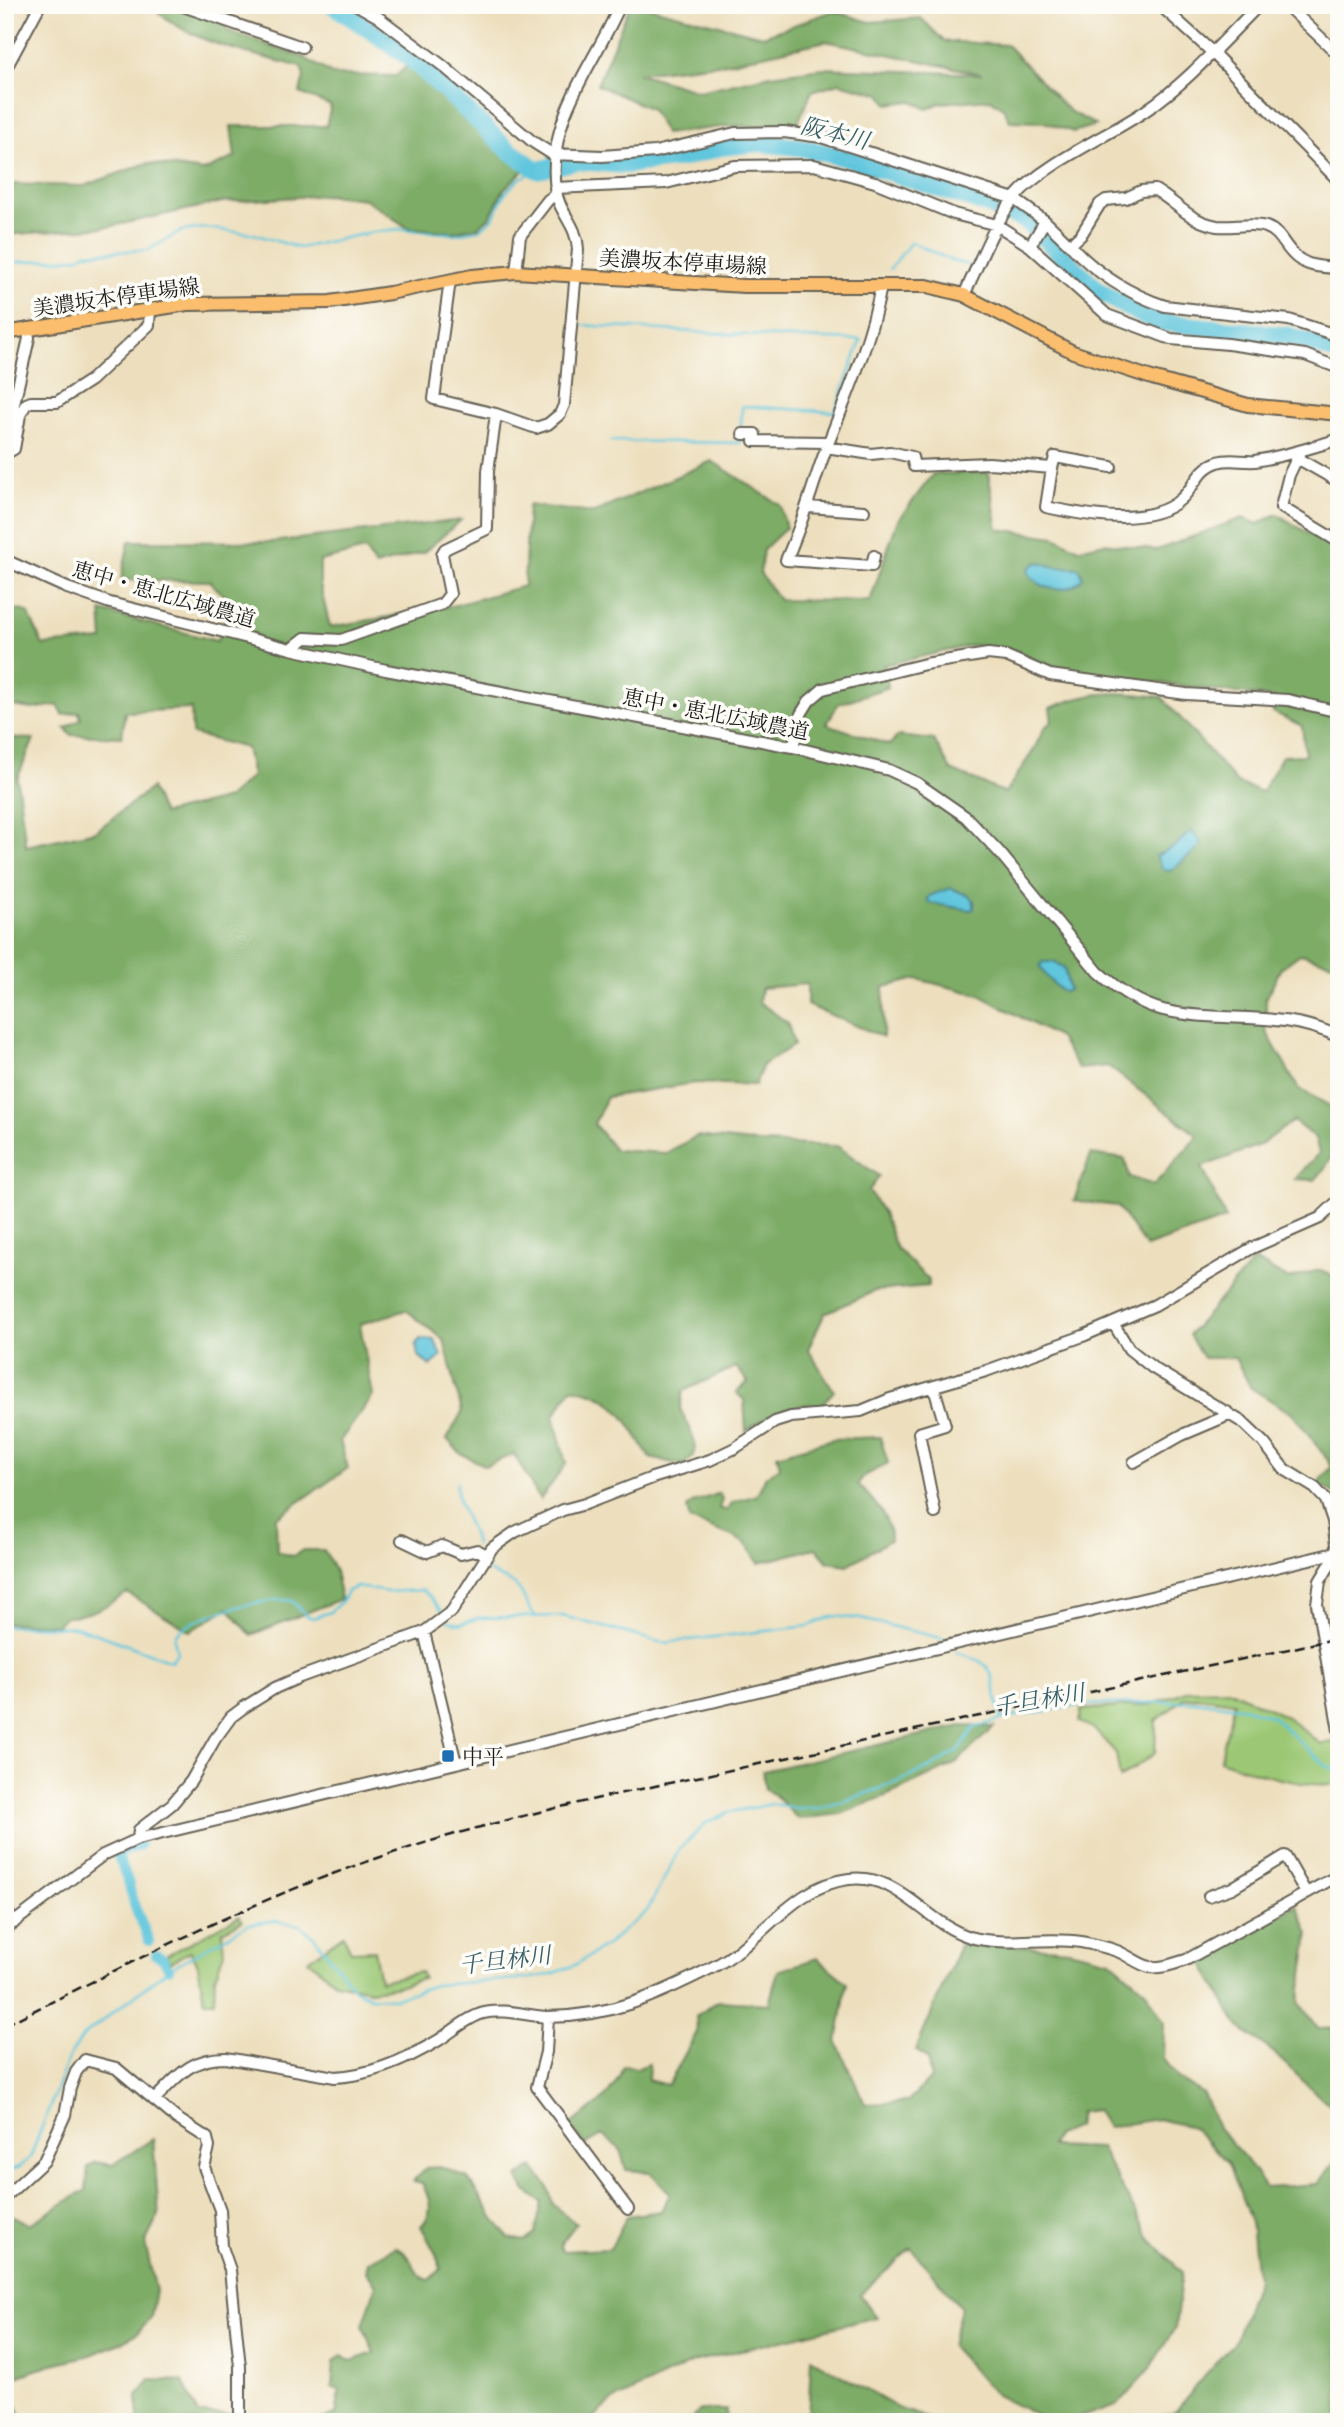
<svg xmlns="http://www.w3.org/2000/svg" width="1344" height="2427" viewBox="0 0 1344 2427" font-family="'Libre Caslon Text','Noto Serif JP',serif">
<rect width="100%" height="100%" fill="#fdfcf7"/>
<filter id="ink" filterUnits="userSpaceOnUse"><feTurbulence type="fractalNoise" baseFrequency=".0143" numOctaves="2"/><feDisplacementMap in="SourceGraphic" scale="14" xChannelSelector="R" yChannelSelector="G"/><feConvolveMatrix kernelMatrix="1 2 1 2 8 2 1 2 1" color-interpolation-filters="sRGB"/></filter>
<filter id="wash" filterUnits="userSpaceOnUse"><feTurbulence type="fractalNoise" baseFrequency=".00686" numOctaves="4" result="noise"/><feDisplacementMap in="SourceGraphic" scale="28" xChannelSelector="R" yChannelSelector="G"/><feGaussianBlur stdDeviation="1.57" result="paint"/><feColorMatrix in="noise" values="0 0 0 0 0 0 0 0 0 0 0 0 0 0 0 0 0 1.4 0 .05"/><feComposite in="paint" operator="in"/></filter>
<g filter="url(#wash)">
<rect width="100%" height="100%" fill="#eddfbd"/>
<path fill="#9cc875" stroke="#5c7248" stroke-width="2" d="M1228 1689 1287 1717 1321 1744 1339 1741V1783C1303 1790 1254 1772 1220 1760L1234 1702 1200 1697 1184 1698 1156 1721 1155 1753 1120 1778 1116 1753 1093 1728 1079 1722 1081 1710 1153 1704 1188 1690Z
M239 1916 242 1921 222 1931 224 1952 215 1977 214 2001H205C198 1982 203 1966 190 1951L171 1962 165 1956Z
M343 1935 351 1951 374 1950 380 1981 420 1972 423 1978 395 1987 370 1990 336 1983 308 1960Z"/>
<path fill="#7dac66" stroke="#4c6441" stroke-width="2" fill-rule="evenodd" d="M161 5 222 21 228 31 303 57 334 75 396 76 411 62 526 168 504 189 490 217 478 227 453 232 408 228 365 199 329 195 222 202 108 227 5 235V184L84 186 147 163 204 171 235 157 231 126H326L331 106 300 93 304 76 301 67C251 53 193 45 155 9Z
M630 5H640L763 36 833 11 870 22 921 18 944 41 1007 45 1069 111 1096 125 1073 132 1044 122 1010 121 1004 109 991 99 940 103 927 109 912 101 888 104 881 94 839 83 812 91 796 127 729 126 665 134 651 109 597 85ZM826 41 982 74 823 68 771 75 699 91 638 73 727 63Z
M712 461 780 505 786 528 763 550 760 573 779 600 870 601 897 522 933 474 988 472 998 529 1055 537 1079 549 1104 543 1157 550 1242 518 1258 524 1277 514 1339 552V965L1300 954 1281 968 1266 999V1031L1298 1088 1339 1111C1339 1139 1335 1159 1315 1180L1295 1179 1319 1153 1315 1138 1293 1121 1262 1144 1202 1167 1226 1219 1146 1247 1117 1206 1074 1201 1091 1154 1125 1159 1129 1177 1154 1185 1198 1136 1108 1066 1079 1069 1059 1038 980 995 917 979 884 987 883 1037 807 1005V984L761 988 759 1002 788 1023 794 1045 763 1065 755 1085 695 1083 607 1097 594 1124 615 1150 666 1153 697 1136 760 1143 837 1146 879 1176 869 1191 883 1213 896 1248 929 1280 928 1286 875 1291 825 1313 808 1349 834 1391 821 1406C794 1401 768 1415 746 1431L744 1400 736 1392 748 1382 736 1367 683 1391 680 1409 689 1426 696 1447 693 1456 683 1465 650 1458C636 1435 621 1404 595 1394 588 1391 580 1390 572 1388L554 1416 566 1464 540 1500 514 1454 485 1466 461 1454 447 1439 462 1412 444 1340 406 1310 360 1324 373 1396 340 1441 348 1468 276 1518 277 1552 293 1556 303 1550H324L335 1571 341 1599 251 1635 228 1608 190 1631 127 1593C107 1606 90 1616 66 1616L57 1625 5 1623V738L34 739 17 779 26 846 96 831 151 788 163 814 228 798 252 776 246 748 192 734 191 709 125 712 122 737 71 735 65 728 81 719 79 712 63 715 58 705 32 709 5 705V607L28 612 43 645 103 640 101 611 217 641 231 602 209 581 121 580 129 541 271 542 461 520 424 552 375 566 365 550 320 561V585L330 627 456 605 524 586 528 505 593 513ZM973 645 1016 651 1052 669 1275 698 1273 712 1302 726 1305 755 1282 756 1262 792 1237 783 1162 697C1116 691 1094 690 1050 708L1052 722 1045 727 1033 751 1005 793 951 770 934 740 898 736 889 745 827 724 838 704 888 687 884 665Z
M1254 1260 1289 1279 1318 1270 1339 1278V1496L1318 1484 1332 1466 1294 1415 1251 1388 1235 1358H1203L1189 1335Z
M880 1437 888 1463 863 1477 858 1484C873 1501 891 1517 890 1540L848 1565 828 1562 816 1548 759 1563 745 1543 732 1536 690 1520 687 1508 692 1503 719 1493 722 1499 719 1509 727 1510 733 1502 757 1495 766 1476 780 1467 777 1455 833 1439Z
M961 1726 994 1727 955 1764 895 1792 841 1814 798 1819 774 1794 765 1790 763 1771Z
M1297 1905 1309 1934 1299 2002 1318 2029 1339 2028V2110L1320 2097 1273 2052 1238 2026 1201 1960Z
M960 1945H1010L1069 1950 1110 1960 1146 1991 1164 2022 1163 2059 1178 2078 1203 2094 1218 2128 1246 2159 1266 2188 1317 2184 1339 2157V2422H1149L1175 2412 1236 2339 1257 2279 1251 2223 1229 2163 1192 2127 1158 2119 1107 2127 1096 2110 1080 2112 1077 2127 1056 2135 1051 2146 1100 2148 1151 2240 1182 2272 1175 2328 1150 2368 1119 2404 1066 2422H1050L996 2395 951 2346 961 2308 911 2248 860 2295 877 2317 693 2362 613 2401 588 2422H312L336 2415 340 2390 332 2388 334 2362 342 2355 351 2361 374 2353 363 2326 376 2285 366 2272 368 2262 396 2247C399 2249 403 2251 406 2254 416 2264 414 2278 430 2280L441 2269 438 2258 421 2226C435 2212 430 2199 422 2183L413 2181 426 2168 440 2167 467 2177 495 2220 509 2238 525 2241 535 2234 542 2202 526 2191 518 2177 533 2167 547 2185 553 2204 576 2224 560 2245 562 2251 610 2249 627 2216 661 2211 670 2193 650 2172 626 2170 620 2149 602 2135 585 2145 569 2125C592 2110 615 2094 623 2066L638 2068 649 2064 648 2080 668 2085 697 2032 696 2016 718 2001 769 2004 778 1971 817 1958 847 1983 837 2043 865 2104 907 2102 931 2078 927 2059 916 2050Z
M153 2139 159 2215 145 2243 156 2291 151 2317 139 2332 120 2343 91 2355 49 2365 6 2381 24 2422H5V2212L29 2224 86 2190 88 2167 96 2162 112 2165Z
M811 2358 900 2409 939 2422H808Z
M150 2380 183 2381 198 2414H232V2422H138V2394Z
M700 2410H726L725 2422H689Z"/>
<path fill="#60c6dd" stroke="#3e717c" stroke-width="2" d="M1038 562 1055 567 1079 568 1083 577C1071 596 1036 591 1028 571L1030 567Z
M1191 831 1200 841V847L1172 870 1167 871 1161 867 1156 856 1175 846Z
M951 888 969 896 974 901V909L970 910 929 903 928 898 931 895Z
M1042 962H1053L1064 967 1069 990 1064 992C1054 986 1045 976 1040 966Z
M420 1339 435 1340 441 1357 430 1366 418 1355 416 1345Z"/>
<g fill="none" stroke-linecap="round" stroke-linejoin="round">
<path stroke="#60c6dd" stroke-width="2.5" d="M5 263 77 258 87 253 148 250 182 231 205 228 254 234 299 248 373 232 400 229 455 234 479 230 492 220 505 193 519 179 537 170
M890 269 911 242 952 261 968 265
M579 325 794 338 861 340 835 412 742 406 740 443 611 441
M457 1482C454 1505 472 1523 475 1545
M485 1568C494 1578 510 1578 518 1588 526 1597 526 1609 536 1616
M448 1621 461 1624 478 1618 563 1616 663 1643 808 1626 833 1616 861 1619 945 1639
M5 1626 78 1627 171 1661 177 1653C177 1648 173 1641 175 1636 184 1617 272 1595 292 1601L307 1616 313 1618 330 1612 342 1601 347 1591 357 1587 387 1592 422 1590 431 1597 441 1610
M956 1652C1006 1666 987 1679 1002 1719
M5 2172 19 2167 30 2158 69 2057 84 2035 169 1969 249 1924 275 1921 300 1925 315 1938 354 1989 371 1997 396 1998 435 1985 532 1978 555 1973 575 1965 608 1944 647 1911 679 1850 706 1823 730 1812 773 1804 795 1808H819L842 1802 898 1782 931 1767 958 1751 974 1728 1009 1717 1081 1705 1196 1701 1245 1708 1273 1717 1325 1765 1339 1771"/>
<path stroke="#60c6dd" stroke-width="10" d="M140 1845 119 1853 118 1856 129 1884 132 1899 149 1941
M156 1955 162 1958 169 1969"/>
<path stroke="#60c6dd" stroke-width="18" d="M333 5 408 56 509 150 537 170 578 161 624 165 683 158 720 147 759 143 799 147 850 159 985 204 1026 221 1098 290 1126 307 1159 322 1290 336 1339 353"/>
</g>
</g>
<g filter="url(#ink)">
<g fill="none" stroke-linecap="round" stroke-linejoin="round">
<defs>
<path id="minor" d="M180 5 302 47
M357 5 378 17 443 66 533 142 552 154 602 156 655 152 735 133 784 132 821 137 1014 199 1045 221 1070 245 1081 235 1100 204 1106 200 1126 198 1141 191 1155 190C1177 203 1189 221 1217 226 1233 228 1251 222 1266 227 1280 232 1283 244 1293 254 1305 267 1322 267 1339 268
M1160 5 1212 52 1339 181
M1286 5 1339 55
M5 70 40 5
M555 188 666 183 735 166 814 165 875 182 954 214 997 225 1030 246 1107 315 1171 339 1228 344 1305 355 1339 368
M1070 245C1096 273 1129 294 1165 306L1289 320 1339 336
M1030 246 1045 221
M516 272 520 236 548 200 556 194
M450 280 434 399 496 414 536 428 548 424 560 414 564 405 578 249C577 224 558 212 556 190 546 116 593 68 620 5
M964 295C980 262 993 224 1016 196 1042 165 1110 135 1145 111 1188 82 1223 41 1259 5
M743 434H755L754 441 828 442
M826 447 871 454 890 452 912 457 914 466 989 463 1052 468 1046 507C1083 515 1150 528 1181 499 1195 487 1198 468 1218 462 1229 458 1243 462 1255 461 1284 456 1311 448 1339 439
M8 452 6 439 29 338 28 328
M1300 452 1289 475 1281 507 1339 542
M5 454 14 449 20 415 26 404 31 402H57L91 380 149 325 150 310
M1297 458 1339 482
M1052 468 1055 457 1111 467
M808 507 864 511
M874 556 872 566 786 560C804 521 813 482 828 444 848 392 871 341 881 286
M5 560 67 588 110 603 291 649 386 670 793 747 889 770 917 783 966 817 1000 853 1098 972C1116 988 1139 1004 1163 1010 1221 1024 1284 1009 1339 1037
M291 649 305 638 341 640 442 604 450 594 442 554 445 549 487 529 488 471 496 414
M793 747 801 714 809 701 823 689 925 664 988 654 1006 656 1050 675 1186 694 1288 700 1339 712
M1113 1323 1129 1349 1153 1368 1242 1422 1264 1443 1284 1469 1315 1488 1326 1500 1333 1521 1337 1553 1320 1581 1317 1604 1339 1731
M934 1388 945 1425 919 1433 935 1513
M1134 1462 1182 1435 1222 1418 1227 1412
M402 1540 427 1552 442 1546 461 1554 477 1550 487 1555
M424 1632 456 1763
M138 1839 139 1830 172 1804 191 1781 215 1739 231 1717 243 1708 275 1688 300 1677 424 1632 452 1611 492 1548 515 1532 563 1510 585 1504 652 1478 710 1460 735 1448 775 1422 791 1417 861 1411 890 1399 986 1371 1083 1336 1155 1305 1252 1248 1320 1218 1339 1200
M1209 1896 1232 1888 1285 1856 1306 1893
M5 1908 14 1923
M5 1929 103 1855 138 1839 1339 1552
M548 2017 546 2052 537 2087 628 2209
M154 2100C178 2076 190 2058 226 2058L335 2077C371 2075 408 2059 439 2040 453 2031 468 2017 484 2013 503 2008 528 2016 547 2017 611 2017 658 1995 713 1967 761 1943 793 1885 849 1879 900 1873 925 1923 970 1937 1005 1947 1045 1936 1081 1942 1092 1944 1106 1947 1117 1951 1128 1955 1139 1965 1150 1967 1162 1969 1175 1963 1186 1960L1339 1875
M5 2197 44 2161 65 2115 70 2088 76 2072 85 2060 116 2068 176 2118 207 2138 209 2147 204 2167 220 2210 222 2247 230 2270 240 2367V2422"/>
<path id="major" d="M5 333 187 304 330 302 390 293 472 276 516 272 744 286H927L964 295 1073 352 1152 378 1248 405 1339 414"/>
</defs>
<use href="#minor" stroke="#656054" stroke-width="14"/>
<use href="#major" stroke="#656054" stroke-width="16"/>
<use href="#minor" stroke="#fff" stroke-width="10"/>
<use href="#major" stroke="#fabe6e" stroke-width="12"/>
<path stroke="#1c1c1c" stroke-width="2.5" stroke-dasharray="10 5" stroke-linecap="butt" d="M5 2025C125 1966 242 1904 369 1861 502 1815 640 1790 777 1760 964 1719 1152 1679 1339 1638"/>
</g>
</g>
<rect fill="#1f6fb2" stroke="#fdfcf7" stroke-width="2.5" x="441" y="1749" width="14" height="14" rx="3.5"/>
<g text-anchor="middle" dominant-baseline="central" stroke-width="7" stroke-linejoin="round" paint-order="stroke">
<g font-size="21" fill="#1c1c1c" stroke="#fdfcf7">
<text transform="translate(683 262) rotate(3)">美濃坂本停車場線</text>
<text transform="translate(116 297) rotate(-8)">美濃坂本停車場線</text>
<text transform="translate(164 594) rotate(16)">恵中・恵北広域農道</text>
<text transform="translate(716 714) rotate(11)">恵中・恵北広域農道</text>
</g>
<g font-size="21" fill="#1c1c1c" stroke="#fdfcf7" text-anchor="start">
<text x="462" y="1756">中平</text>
</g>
<g font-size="23" font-style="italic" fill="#376069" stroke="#fdfcf7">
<text transform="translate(835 133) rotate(14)">阪本川</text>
<text transform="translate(1039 1700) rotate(-10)">千旦林川</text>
<text transform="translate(505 1960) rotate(-7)">千旦林川</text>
</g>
</g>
<rect width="1344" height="2427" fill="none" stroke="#fdfcf7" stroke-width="28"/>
</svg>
